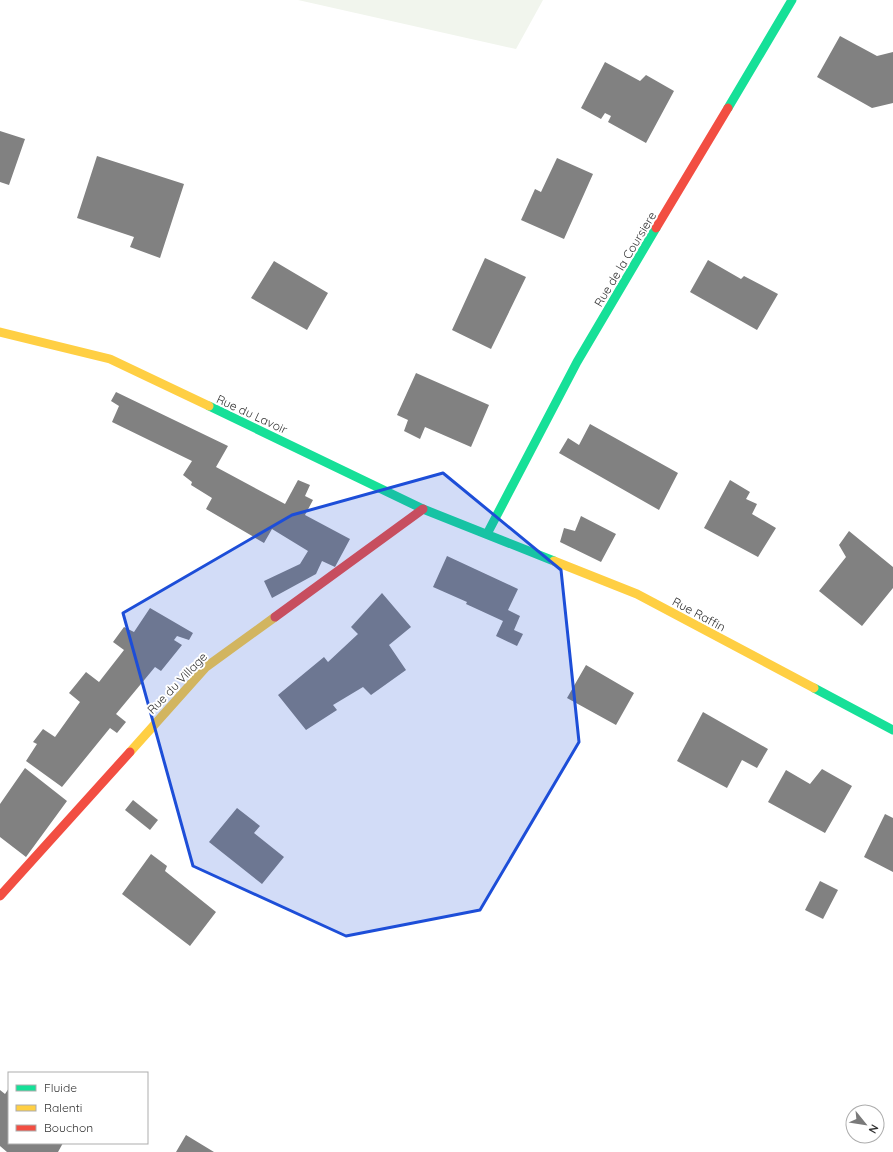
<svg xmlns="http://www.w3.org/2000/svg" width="893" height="1152" viewBox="0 0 893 1152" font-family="Quicksand,sans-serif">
<rect width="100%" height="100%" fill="#fff"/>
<path fill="#f1f5ed" d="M298 0H543L516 49Z"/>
<path fill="#818181" d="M840 36 877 56 893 52V103L872 108 817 77Z
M605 62 640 81 646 75 674 91 646 143 608 122 611 116 605 113 601 119 581 108Z
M0 131 25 139 9 185 0 182Z
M97 156 184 184 160 258 130 247 134 237 77 218Z
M557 158 593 174 564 239 521 220 535 189 541 192Z
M485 258 526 277 491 349 452 330Z
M708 260 741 279 744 276 778 294 757 330 690 292Z
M274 261 328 293 307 330 251 298Z
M416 373 489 405 471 447 425 427 420 439 404 431 408 420 397 415Z
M116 392 228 446 216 467 285 504 298 480 310 485 305 496 313 500 305 515 350 539 335 567 322 561 316 574 272 598 264 581 300 564 308 551 272 529 264 543 206 509 212 498 191 485 192 482 183 475 192 461 112 422 119 406 111 401Z
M590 424 678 473 659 510 559 453 568 438 579 445Z
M730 480 750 492 746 499 757 504 752 514 776 528 758 557 704 528Z
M581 516 616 534 601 562 560 542 564 528 575 531Z
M849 531 893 567V588L862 626 819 591 846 557 839 545Z
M447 556 518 589 508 610 520 616 514 630 523 634 517 646 496 636 503 621 466 604 467 602 433 587Z
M382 593 411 627 389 645 406 670 371 695 363 687 333 705 337 710 306 730 278 695 324 657 328 662 358 634 351 627Z
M150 608 193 633 189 640 177 636 174 640 182 645 161 671 155 667 116 714 126 722 117 733 110 728 62 787 26 761 37 744 33 742 43 729 55 737 80 702 69 693 86 672 99 682 124 650 113 642 124 627 134 632Z
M586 665 634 693 616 725 567 698Z
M703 712 768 749 757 768 742 760 727 788 677 761Z
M25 768 67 801 26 857 0 837V804Z
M822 769 852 786 825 833 768 802 786 770 810 784Z
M133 800 158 820 150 830 125 810Z
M237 808 260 826 254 833 284 857 262 884 209 842Z
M885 814 893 818V872L864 857Z
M151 854 167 866 165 871 216 912 190 946 122 894Z
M820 881 838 890 823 919 805 910Z
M9 1088V1143H63L58 1152H7L0 1146V1090L5 1094Z
M186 1135 214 1152H176Z"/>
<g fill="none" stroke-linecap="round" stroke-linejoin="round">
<path stroke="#16e098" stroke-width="9" d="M728 108 792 0
M209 406 423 509 554 561
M487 534 577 362 656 228
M814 688 893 730"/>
<path stroke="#ffcf43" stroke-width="9" d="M0 332 110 359 209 406
M554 561 637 594 814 688
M130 752 206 667 275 617"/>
<path stroke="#f24e42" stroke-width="9" d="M656 228 728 108
M275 617 423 509
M0 896 130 752"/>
</g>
<path fill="#1d4ed8" fill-opacity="0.2" stroke="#1d4ed8" stroke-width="3" stroke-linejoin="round" d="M443 473 561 570 579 742 480 910 346 936 193 866 123 613 292 515Z"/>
<g text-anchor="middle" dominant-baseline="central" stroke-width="4" stroke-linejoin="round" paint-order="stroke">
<g font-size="12" fill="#333" stroke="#fff">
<text transform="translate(625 259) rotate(-59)">Rue de la Coursiere</text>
<text transform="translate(252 414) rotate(25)">Rue du Lavoir</text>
<text transform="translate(699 614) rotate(28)">Rue Raffin</text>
<text transform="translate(177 683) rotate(-46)">Rue du Village</text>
</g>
</g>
<rect x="8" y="1072" width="140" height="72" fill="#ffffff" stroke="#adadad"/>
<rect x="16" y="1085" width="20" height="6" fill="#16e098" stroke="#adadad"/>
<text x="44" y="1092" font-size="12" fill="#333333">Fluide</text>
<rect x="16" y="1105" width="20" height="6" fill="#ffcf43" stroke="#adadad"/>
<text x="44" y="1112" font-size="12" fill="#333333">Ralenti</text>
<rect x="16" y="1125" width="20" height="6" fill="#f24e42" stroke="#adadad"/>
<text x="44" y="1132" font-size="12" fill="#333333">Bouchon</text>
<g transform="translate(865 1124) rotate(120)"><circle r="19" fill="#ffffff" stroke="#adadad"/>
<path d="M0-3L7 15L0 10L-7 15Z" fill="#7a7a7a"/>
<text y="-6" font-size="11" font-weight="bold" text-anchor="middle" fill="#333333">N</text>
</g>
</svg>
